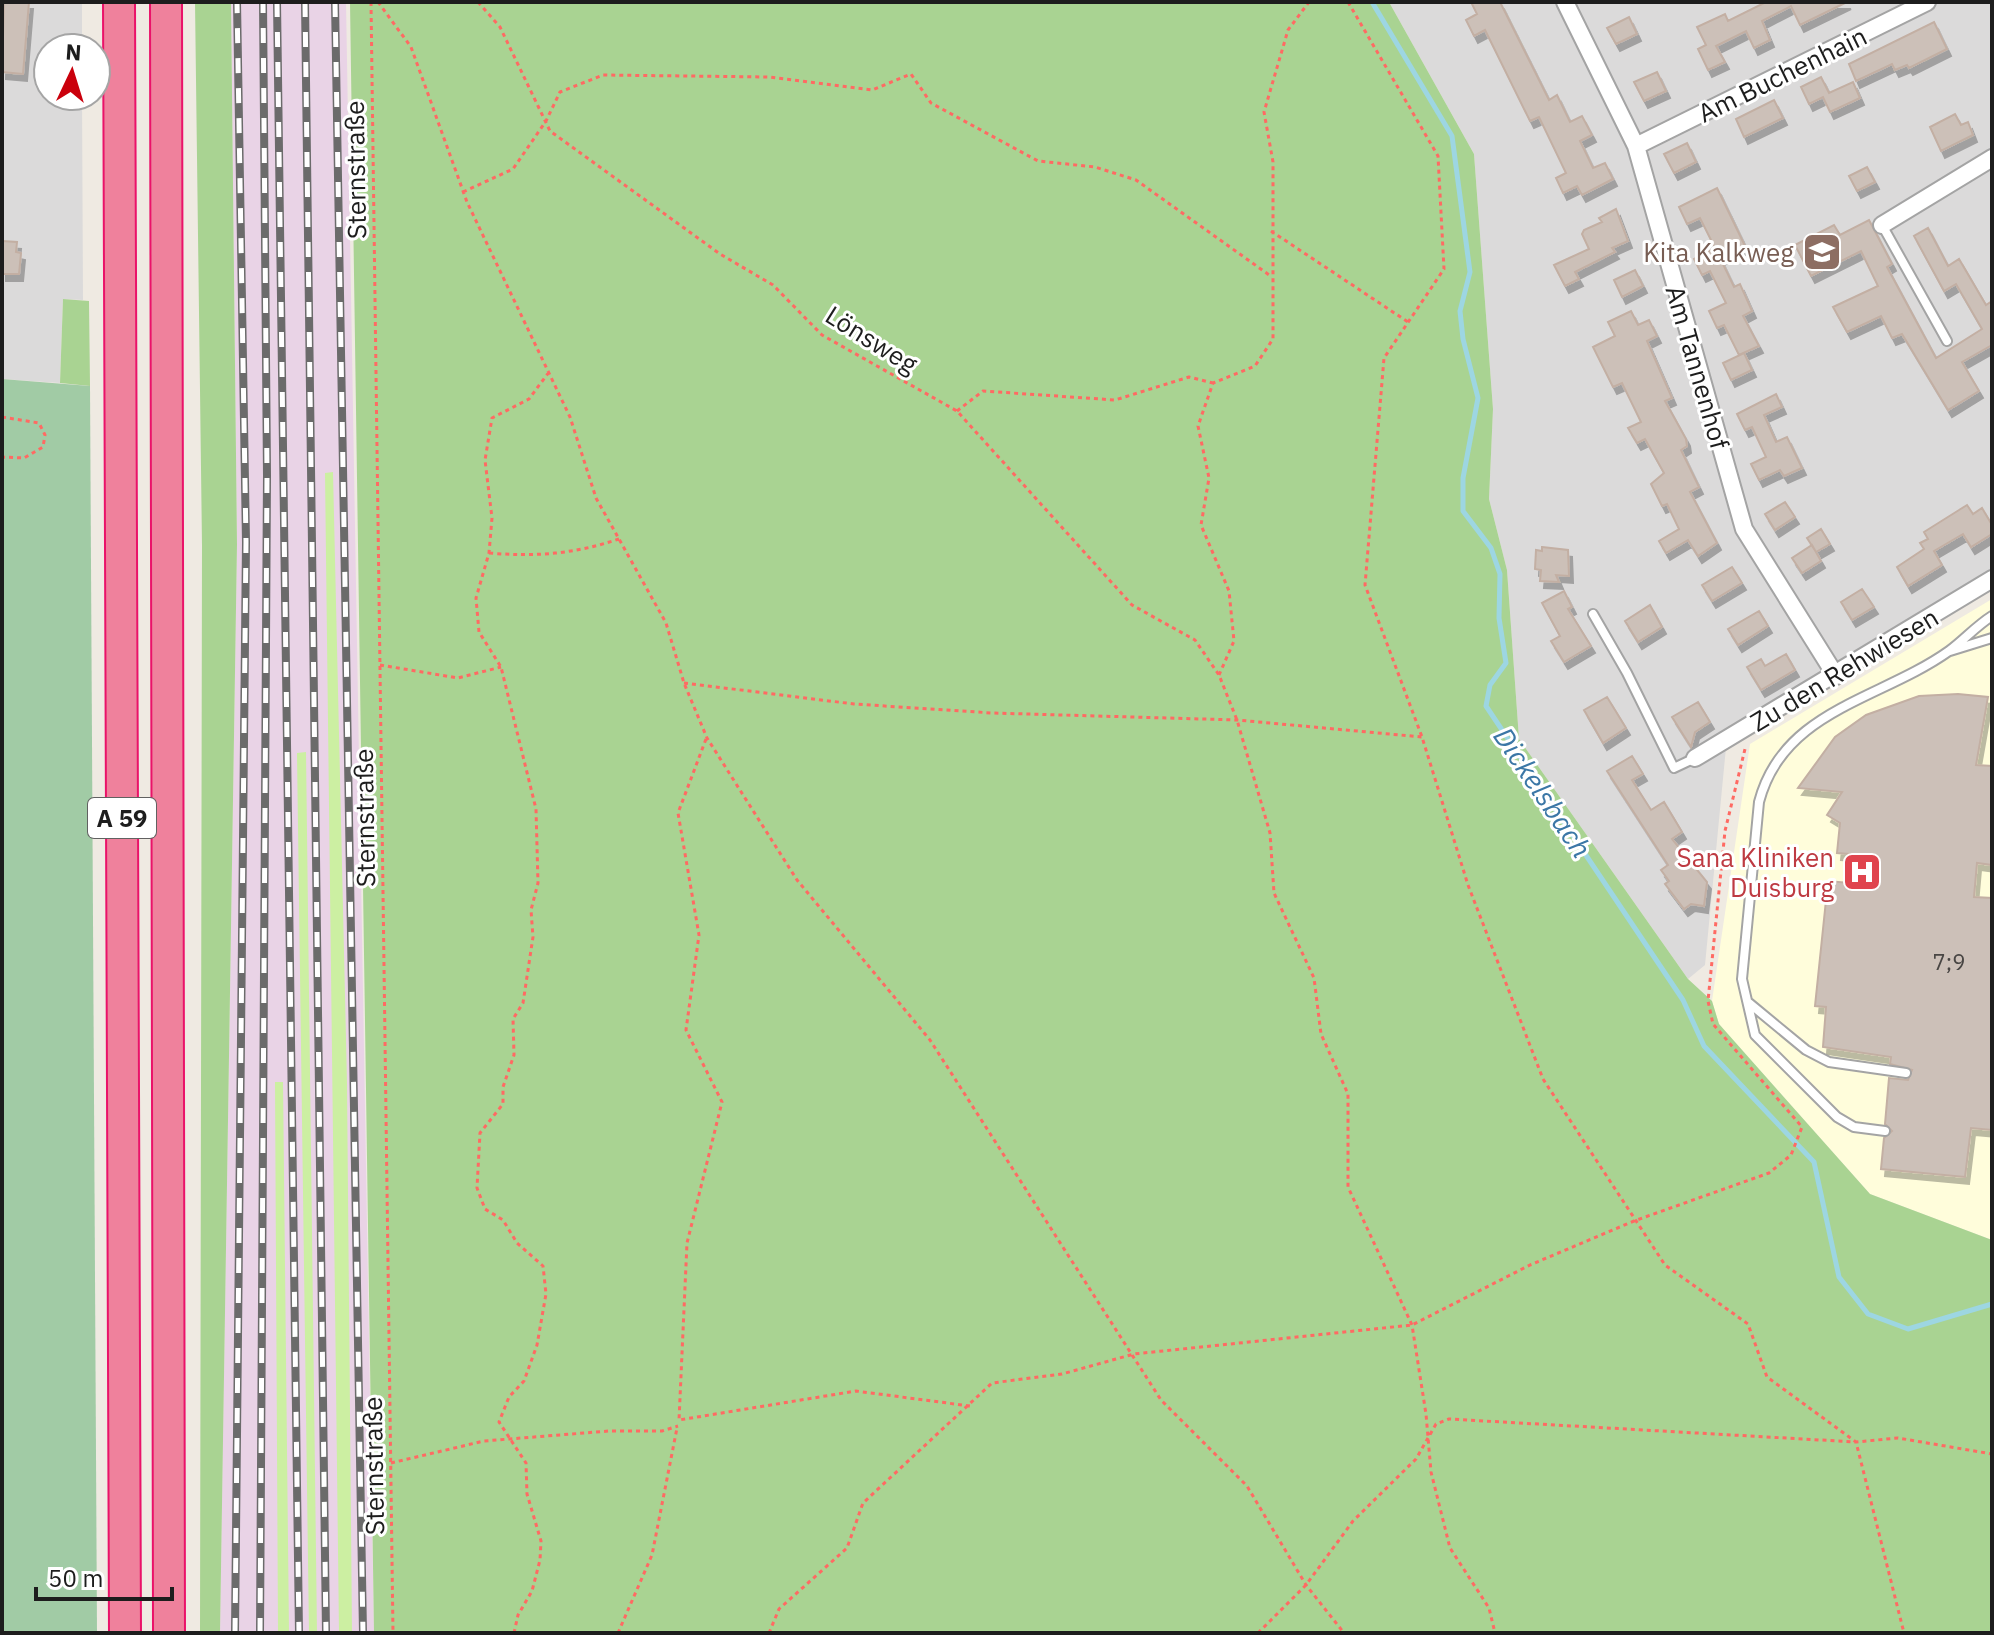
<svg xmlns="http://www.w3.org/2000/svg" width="1994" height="1635" viewBox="0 0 1994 1635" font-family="'IBM Plex Sans',sans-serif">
<defs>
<filter id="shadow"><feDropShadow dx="4" dy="7" stdDeviation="0" flood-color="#0004"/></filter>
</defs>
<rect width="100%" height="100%" fill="#efeae2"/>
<path fill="#dbdada" d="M2 2H82V48H48V96H82L83 300 63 299 60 383 2 379Z
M1389 2H1992V569L1727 737 1705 965 1688 979 1519 739 1507 570 1489 499 1493 409 1474 154Z"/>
<path fill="#e9d3e6" d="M231 2H346L374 1633H220L237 544Z"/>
<path fill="#fffddb" d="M1992 599V1240L1870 1194 1719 1024 1712 1001 1750 744Z"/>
<path fill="#ccefa2" d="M333 472 347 1083 352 1633H339L325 473Z
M306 752 317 1633H309L297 753Z
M275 1082H283L289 1633H278Z"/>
<path fill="#a9d392" d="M195 2H231L237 544 220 1633H200L202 545Z
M350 2H1389L1474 154 1493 409 1489 499 1507 570 1519 739 1688 979 1712 1001 1719 1024 1870 1194 1992 1240V1633H374Z
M63 299 89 301 90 386 60 383Z"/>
<path fill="#a1cba5" d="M2 379 90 386 97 1633H2Z"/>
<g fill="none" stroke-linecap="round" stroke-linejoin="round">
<path stroke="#9dd6e2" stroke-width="5" d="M1372 2 1452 136 1470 272 1460 311 1463 339 1478 398 1463 478V511L1491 548 1500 574 1499 618 1506 663 1490 685 1486 706 1683 1000 1704 1046 1814 1162 1839 1277 1868 1314 1908 1329 1992 1304"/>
</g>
<path fill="#ccc0b8" stroke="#c3afa3" stroke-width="2" filter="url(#shadow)" d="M4 2H29L23 74 2 72Z
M1471 2H1500L1549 100 1557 95 1570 122 1582 116 1592 135 1580 141 1593 168 1605 163 1613 179 1582 195 1577 186 1563 193 1556 178 1566 173 1539 117 1530 121 1485 30 1474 36 1466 20 1477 14Z
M1766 2H1847L1800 25 1791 6 1762 21 1770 40 1754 48 1746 31 1716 46 1725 62 1708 70 1698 49 1706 45 1697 27 1725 14 1728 21Z
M1629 17 1637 34 1616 44 1607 28Z
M1934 22 1947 49 1909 68 1907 65 1895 70 1892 64 1856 81 1849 64Z
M1657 72 1666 91 1644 101 1634 82Z
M1821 77 1829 93 1853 82 1860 98 1830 112 1823 97 1809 104 1801 87Z
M1774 100 1783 118 1744 137 1736 119Z
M1955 114 1961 125 1968 122 1973 135 1941 151 1930 127Z
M1687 143 1696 162 1674 173 1664 154Z
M1867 167 1875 182 1857 191 1849 176Z
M1717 188 1745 246 1720 258 1734 287 1740 284 1752 311 1743 316 1759 346 1739 355 1724 325 1717 328 1709 311 1726 303 1710 271 1702 275 1694 259 1715 248 1717 252 1700 218 1687 224 1679 207Z
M1616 209 1628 241 1612 248 1615 252 1575 272 1579 279 1565 286 1554 265 1589 249 1582 234 1584 230 1602 222 1599 218Z
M1869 220 1892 264 1887 267 1936 358 1982 329 1956 284 1944 291 1914 236 1928 228 1948 266 1959 259 1986 305 1992 301V345L1962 362 1979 391 1948 410 1902 334 1892 338 1881 316 1847 332 1833 307 1878 286 1861 251 1811 276 1795 245 1834 225 1840 235Z
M2 241 17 242 16 252 21 253 19 274H2Z
M1635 270 1643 286 1622 297 1614 280Z
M1631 311 1638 325 1649 320 1657 336 1647 341 1672 398 1665 401 1686 439 1687 446 1681 450 1699 487 1690 492 1717 543 1698 556 1688 540 1666 553 1659 541 1679 529 1667 504 1662 506 1651 484 1664 473 1645 439 1637 443 1628 428 1641 422 1622 383 1613 387 1593 347 1615 336 1608 322Z
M1744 353 1752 370 1731 380 1723 363Z
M1776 394 1782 407 1764 415 1776 442 1787 437 1802 468 1784 476 1780 470 1759 480 1751 464 1766 457 1752 427 1745 430 1737 414Z
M1785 502 1795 517 1775 530 1765 514Z
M1967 505 1973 514 1982 508 1992 525V534L1971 547 1963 534 1934 551 1942 565 1908 586 1897 567 1924 549 1920 543 1928 539 1924 532Z
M1821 529 1830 544 1816 552 1807 538Z
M1812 545 1821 561 1802 573 1792 558Z
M1542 547 1568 550 1569 576 1556 575 1559 582 1540 581 1541 570 1535 569 1536 550 1542 551Z
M1732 567 1742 583 1712 601 1702 585Z
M1862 589 1874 607 1852 620 1841 602Z
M1564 591 1572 607 1568 609 1591 646 1564 662 1551 641 1560 636 1542 603Z
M1650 605 1662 627 1638 642 1625 621Z
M1759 611 1768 626 1738 645 1728 629Z
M1786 654 1795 670 1761 690 1747 667 1761 659 1765 666Z
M1958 694 1988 697 1976 765 1992 766V865L1977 863 1974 897 1992 898V1130L1971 1128 1965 1177 1881 1169 1884 1138 1892 1131 1885 1124 1889 1078 1908 1080 1912 1070 1890 1064 1891 1057 1823 1047 1826 1007 1815 1006 1828 881 1872 885 1874 856 1837 853 1840 823 1827 815 1842 792 1798 788 1835 737 1866 715 1919 696Z
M1607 697 1626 728 1603 743 1584 710Z
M1698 702 1710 722 1695 732 1691 747 1672 717Z
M1632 756 1643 774 1632 780 1651 810 1664 802 1682 832 1672 839 1707 882 1704 906 1691 904 1684 909 1665 884 1669 881 1661 870 1668 865 1607 771Z"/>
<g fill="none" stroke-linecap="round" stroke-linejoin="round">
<defs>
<path id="lane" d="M1882 225 1947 341
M1593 614 1627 673 1674 768 1695 758
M1950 651 1992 638
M1749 1003 1806 1050 1829 1062 1906 1073
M1885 1131 1854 1127 1837 1117 1755 1035 1742 979 1759 802C1783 710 1880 700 1949 651 1964 640 1976 626 1992 616"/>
<path id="street" d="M1565 2 1636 146 1744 529 1836 676
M1636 146 1927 2
M1882 225 1992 158
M1695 758 1992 579"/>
<path id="highway" d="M119 2 125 1633
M166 2 169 1633"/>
</defs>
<use href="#lane" stroke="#a4a4a4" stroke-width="12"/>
<use href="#street" stroke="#a4a4a4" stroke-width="20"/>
<use href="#highway" stroke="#ea1269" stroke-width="34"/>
<path stroke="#ff6a63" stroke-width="3" stroke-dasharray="4 4" stroke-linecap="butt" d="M371 2 393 1633
M378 2 411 47 467 202 570 417 596 498 666 623 684 683 707 738 797 880 930 1040 1161 1400 1247 1486 1306 1585 1344 1633
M478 2 500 27 550 131 720 254 773 285 822 335 957 411 1132 605 1195 640 1219 675 1237 720 1270 833 1274 893 1314 978 1321 1034 1348 1094V1187L1412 1325 1426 1414 1431 1472 1450 1548 1489 1608 1495 1633
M1348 2 1438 156 1444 269 1384 358 1365 585 1422 737 1468 885 1543 1079 1665 1265 1748 1324 1767 1377 1856 1442 1904 1633
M463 192 513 169 546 121 560 92 603 75 769 77 872 90 911 74 931 103 1038 161 1095 167 1136 180 1272 277
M1271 231 1408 322
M957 411 983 391 1115 400 1189 377 1213 383
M2 417 39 423 45 435 43 447 24 458 2 457
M489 553C536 557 574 554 619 539
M380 665 458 678 501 667
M1219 675 1234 641 1229 591 1201 525 1209 478 1198 426 1213 383 1255 366 1273 339V162L1264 112 1288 30 1309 2
M684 683 854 704 992 713 1237 720 1422 737
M706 739 678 813 699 935 686 1030 722 1102 687 1243 679 1420 856 1391 970 1406
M2 1432V1452
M391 1463 484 1441 609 1431H662L678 1426
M514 1633 518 1615 532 1591 540 1560 541 1541 527 1494 526 1463 499 1422 509 1397 524 1381 537 1345 546 1294 543 1266 517 1243 503 1220 485 1209 477 1188 480 1133 503 1104V1087L514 1055 513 1019 523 1003 533 937 531 910 538 883 536 809 501 667 479 632 476 598 489 553 492 518 485 460 492 418 529 399 549 372
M618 1633 652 1555 677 1428
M769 1633 779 1609 847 1548 863 1503 992 1383 1062 1374 1134 1354 1412 1325 1530 1265 1634 1221 1769 1173 1791 1155 1802 1127 1713 1024 1708 1001 1725 831 1745 749
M1258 1633 1306 1585 1353 1521 1416 1459 1436 1424 1449 1419 1856 1442 1898 1438 1992 1454"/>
<use href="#lane" stroke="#fff" stroke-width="8"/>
<use href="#street" stroke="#fff" stroke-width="16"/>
<use href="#highway" stroke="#ef819c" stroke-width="30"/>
<defs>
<path id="rail" d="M277 2 299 1633
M305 2 326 1633
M335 2 363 1633
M235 1633 246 542 237 2
M260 1633 267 475 263 2"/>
</defs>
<use href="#rail" stroke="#6b6b6b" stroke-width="8"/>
<use href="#rail" stroke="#fff" stroke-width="5" stroke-dasharray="15" stroke-linecap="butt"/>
</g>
<defs>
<symbol id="school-square" viewBox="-11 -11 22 22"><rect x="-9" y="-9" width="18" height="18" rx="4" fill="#8d6e63" stroke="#fff"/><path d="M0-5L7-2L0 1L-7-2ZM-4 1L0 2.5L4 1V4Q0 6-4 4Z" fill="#fff"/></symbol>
<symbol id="hospital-square" viewBox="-11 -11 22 22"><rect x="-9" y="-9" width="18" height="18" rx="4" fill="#e0444e" stroke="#fff"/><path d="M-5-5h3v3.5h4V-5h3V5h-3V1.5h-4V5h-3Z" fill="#fff"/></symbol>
</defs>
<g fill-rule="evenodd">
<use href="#school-square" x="1800" y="230" width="44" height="44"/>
<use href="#hospital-square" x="1840" y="850" width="44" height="44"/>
</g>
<g text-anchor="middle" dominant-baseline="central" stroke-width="6" stroke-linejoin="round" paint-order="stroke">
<g font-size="22" fill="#494644">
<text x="1949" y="961">7;9</text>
</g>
<rect fill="#fff" stroke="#616161" stroke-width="2" x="88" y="798" width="68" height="40" rx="6"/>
<g font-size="24" font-weight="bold" fill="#1d1d1d">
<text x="122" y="818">A 59</text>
</g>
<g font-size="26" fill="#1d1d1d" stroke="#fff">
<text transform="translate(1782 74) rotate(-26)">Am Buchenhain</text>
<text transform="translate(355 170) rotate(-91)">Sternstraße</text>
<text transform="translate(872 339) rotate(32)">Lönsweg</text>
<text transform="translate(1698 367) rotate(74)">Am Tannenhof</text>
<text transform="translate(1844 669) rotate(-31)">Zu den Rehwiesen</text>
<text transform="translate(364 818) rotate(-91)">Sternstraße</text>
<text transform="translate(373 1466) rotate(-91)">Sternstraße</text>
</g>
<g font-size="26" fill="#785e54" stroke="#fff" text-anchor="end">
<text x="1794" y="252">Kita Kalkweg</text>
</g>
<g font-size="26" fill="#be3a42" stroke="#fff" text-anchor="end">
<text x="1834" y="857">Sana Kliniken<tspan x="1834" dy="30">Duisburg</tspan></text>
</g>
<g font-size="28" font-style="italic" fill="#3b77a6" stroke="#fff">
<text transform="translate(1543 792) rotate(56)">Dickelsbach</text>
</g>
</g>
<rect width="1994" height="1635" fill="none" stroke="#1d1d1d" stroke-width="8"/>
<g transform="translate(72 72) rotate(4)"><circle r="38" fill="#ffffff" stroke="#a5a5a5" stroke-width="2"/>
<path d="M0-6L14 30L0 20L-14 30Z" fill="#ca000c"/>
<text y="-12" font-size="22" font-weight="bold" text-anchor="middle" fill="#1d1d1d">N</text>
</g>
<path d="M36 1587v12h136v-12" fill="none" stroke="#1d1d1d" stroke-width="4"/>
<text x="48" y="1587" font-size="24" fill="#1d1d1d" stroke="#ffffff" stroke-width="6" paint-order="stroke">50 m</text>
</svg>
